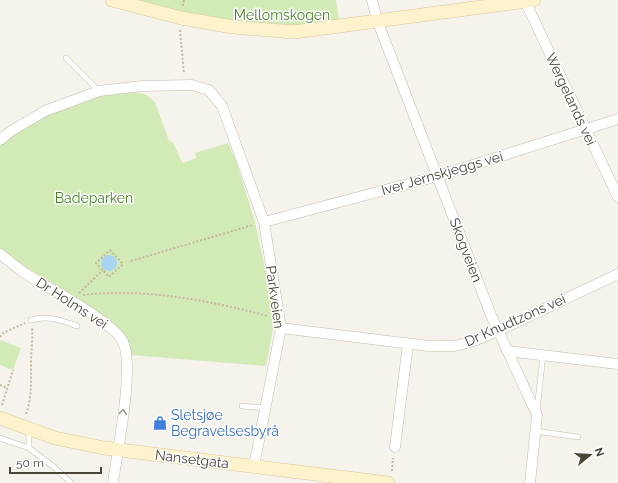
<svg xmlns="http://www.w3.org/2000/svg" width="618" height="483" viewBox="0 0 618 483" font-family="Raleway,sans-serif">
<rect width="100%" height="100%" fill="#f6f3ec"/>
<path fill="#d2eab5" d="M112 0H336L340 26 294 32Z
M112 89 145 94 155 102 169 141 173 142 180 158 183 163 196 158 195 153 228 143 236 161 255 222 271 295 273 329 266 366 131 355 122 332 106 317 71 294 0 252V140L16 128Z
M0 340 21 348 13 370 0 365Z"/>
<path fill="#a9d4f2" d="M101 263a8 8 0 1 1 16 0a8 8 0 1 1-16 0Z"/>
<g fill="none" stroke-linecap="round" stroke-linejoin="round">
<defs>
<path id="lane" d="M66 58 99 91
M31 320C48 315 60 320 77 326
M242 406 266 408
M537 410 543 355
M29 429V448L54 467 71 483
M535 431 578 437
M0 438 29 448"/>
<path id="street" d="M372 0 377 20 491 315 537 415 530 483
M525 1 618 197
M0 140 11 131 45 111 99 91 142 86 192 85 209 90 222 106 264 222 281 328 254 466
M264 222 438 176 618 119
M0 254C9 261 17 268 26 274 48 288 113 321 123 342 135 367 117 452 113 483
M281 328 429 346H455L474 341 498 331 618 274
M507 351 618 364
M395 447 408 344"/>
<path id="secondary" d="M112 0 181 18 233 27 294 32 534 0
M0 418 55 438 104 448 388 483"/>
</defs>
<use href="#lane" stroke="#c2bbae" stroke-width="6"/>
<use href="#street" stroke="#c2bbae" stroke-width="11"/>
<use href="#secondary" stroke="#d6c79b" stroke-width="14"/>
<path stroke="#c4b79f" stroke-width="2" stroke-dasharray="2 2" stroke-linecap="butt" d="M183 6 184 0
M180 30 184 74
M110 250 123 264 109 277 96 263Z
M131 261 253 225
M79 293 103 270
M83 295C144 288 208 300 268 316
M0 337 3 333 25 323
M0 385 7 388
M2 405 13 370
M26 414C32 397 31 381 31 363 31 351 33 340 32 328
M392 471 393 458"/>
<use href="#lane" stroke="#fff" stroke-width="5"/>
<use href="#street" stroke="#fff" stroke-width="10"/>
<use href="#secondary" stroke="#fff3cd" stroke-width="13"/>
</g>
<defs><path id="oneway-chevron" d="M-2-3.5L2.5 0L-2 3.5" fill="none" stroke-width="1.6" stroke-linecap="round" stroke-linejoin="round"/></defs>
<use stroke="#9c9892" href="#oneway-chevron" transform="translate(123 412) rotate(-83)"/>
<defs>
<symbol id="shop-bare" viewBox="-9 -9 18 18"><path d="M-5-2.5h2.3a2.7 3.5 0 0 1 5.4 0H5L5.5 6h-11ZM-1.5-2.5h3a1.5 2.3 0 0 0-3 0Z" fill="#3f7fe0" stroke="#fff" stroke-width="2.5" paint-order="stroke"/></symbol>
</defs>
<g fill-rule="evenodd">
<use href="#shop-bare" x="150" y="413" width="20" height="20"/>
</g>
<g text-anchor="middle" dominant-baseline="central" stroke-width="3" stroke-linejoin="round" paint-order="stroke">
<g font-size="14" fill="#4a7f2a" stroke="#fff">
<text x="282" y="15">Mellomskogen</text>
<text x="94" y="198">Badeparken</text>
</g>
<g font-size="14" fill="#4b4439" stroke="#fff">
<text transform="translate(571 99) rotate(65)">Wergelands vei</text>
<text transform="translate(442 173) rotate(-16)">Iver Jernskjeggs vei</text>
<text transform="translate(466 250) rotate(69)">Skogveien</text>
<text transform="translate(275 297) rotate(82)">Parkveien</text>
<text transform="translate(72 303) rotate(33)">Dr Holms vei</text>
<text transform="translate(515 320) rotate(-24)">Dr Knudtzons vei</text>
<text transform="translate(192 459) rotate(7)">Nansetgata</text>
</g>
<g font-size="14" fill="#366cbe" stroke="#fff" text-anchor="start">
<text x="171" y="415">Sletsjøe<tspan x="171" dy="16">Begravelsesbyrå</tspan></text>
</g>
</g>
<g transform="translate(590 455) rotate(72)" stroke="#ffffff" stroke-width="3" paint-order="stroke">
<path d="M0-3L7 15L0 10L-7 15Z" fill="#4b4439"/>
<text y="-6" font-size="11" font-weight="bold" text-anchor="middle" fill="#4b4439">N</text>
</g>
<path d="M10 467v6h91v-6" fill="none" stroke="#4b4439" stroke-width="2"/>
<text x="16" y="467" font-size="12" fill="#4b4439" stroke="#ffffff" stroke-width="3" paint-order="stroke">50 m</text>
</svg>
